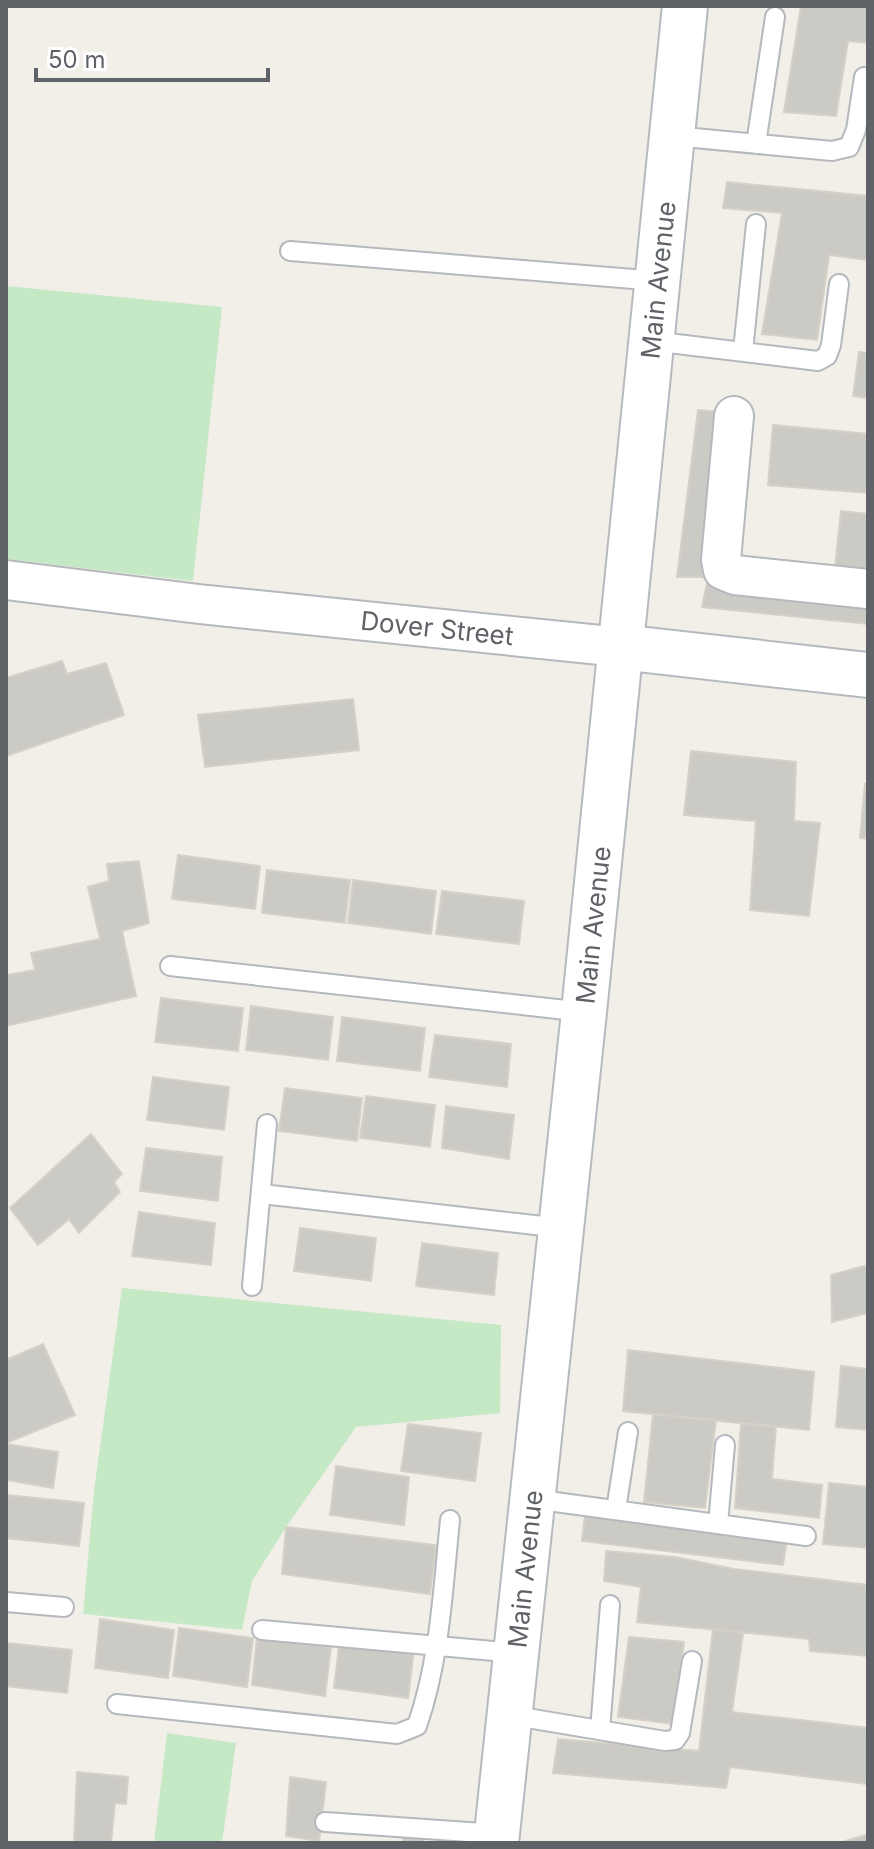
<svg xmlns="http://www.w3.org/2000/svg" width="874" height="1849" viewBox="0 0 874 1849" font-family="Inter,sans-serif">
<rect width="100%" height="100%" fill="#f1efe8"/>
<path fill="#c5e8c5" d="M6 286 222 307 193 581 6 559Z
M122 1288 501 1325 500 1413 356 1427 286 1527 252 1581 242 1630 83 1614 94 1491Z
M167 1733 236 1743 222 1843H154Z"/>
<path fill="#cccac5" stroke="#d6d1c6" stroke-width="2" d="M801 6H868V43L848 41 836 116 784 112Z
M727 182 868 196V260L829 255 817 340 762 334 782 213 723 208Z
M859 352 868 353V398L853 396Z
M698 410 722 412 703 577H677Z
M773 425 868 434V493L768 485Z
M841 511 868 514V570L835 567Z
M707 583 868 600V624L702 607Z
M62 661 67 674 106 663 124 715 6 756V678Z
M353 699 359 750 205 767 198 715Z
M691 751 796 762 794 821 820 823 809 916 750 910 756 821 684 815Z
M865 784H868V839L860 838Z
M178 855 260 866 255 909 172 899Z
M139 861 149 923 122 931 136 996 6 1026V975L35 970 31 953 100 939 88 887 109 881 107 864Z
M267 870 350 880 345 923 262 913Z
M353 880 436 891 431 934 348 923Z
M442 891 524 901 519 944 436 934Z
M161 998 243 1008 238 1051 155 1042Z
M251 1006 333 1017 328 1060 246 1050Z
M342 1017 425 1028 420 1071 337 1061Z
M435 1035 511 1044 507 1087 429 1077Z
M153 1077 229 1087 224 1130 147 1120Z
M285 1088 362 1098 357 1141 279 1131Z
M366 1096 435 1105 430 1147 360 1138Z
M446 1106 514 1115 509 1159 442 1148Z
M91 1134 122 1174 114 1182 120 1192 79 1233 69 1219 38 1245 10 1208Z
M146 1148 222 1157 218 1201 140 1191Z
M139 1212 215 1223 211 1265 132 1256Z
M300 1228 376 1238 371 1281 294 1271Z
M422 1243 498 1253 494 1295 416 1286Z
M868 1265V1318L867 1313 832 1322 831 1275Z
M43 1344 75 1415 6 1443V1360Z
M628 1350 814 1372 809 1430 623 1411Z
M841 1366 868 1369V1430L836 1427Z
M653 1414 716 1420 705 1508 644 1502Z
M741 1423 776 1426 772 1479 822 1485 819 1518 735 1508Z
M408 1424 481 1433 475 1481 401 1471Z
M6 1444 58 1452 53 1488 6 1480Z
M336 1466 409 1477 404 1525 330 1515Z
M829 1483 868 1487V1548L823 1544Z
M6 1495 84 1503 79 1546 6 1538Z
M585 1515 787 1539 783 1565 582 1541Z
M286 1527 436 1545 430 1594 282 1574Z
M606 1551 675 1557 734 1569 868 1585V1656L810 1651 809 1639 637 1622 641 1587 604 1581Z
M100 1619 174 1630 168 1678 95 1668Z
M179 1628 253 1638 247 1687 173 1676Z
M713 1629 743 1633 732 1712 868 1728V1784L730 1767 726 1788 553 1773 558 1739 699 1751Z
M257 1637 331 1647 325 1696 252 1685Z
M629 1637 684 1642 673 1724 618 1717Z
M340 1639 414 1649 408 1698 334 1688Z
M6 1643 72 1650 67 1693 6 1686Z
M77 1772 128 1777 126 1804 115 1803 111 1843H74Z
M290 1777 326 1782 319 1841 286 1836Z
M403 1831 424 1836 423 1843H403Z
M868 1834V1843H839Z"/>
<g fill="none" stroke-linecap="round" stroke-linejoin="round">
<defs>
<path id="lane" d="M673 136 832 151 849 147 856 130 864 77
M756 144 775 17
M290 251 658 281
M652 341 818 361 827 356 831 345 839 284
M743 351 756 224
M170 966 584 1012
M262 1194 561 1228
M252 1286 267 1124
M533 1499 806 1536
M616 1510 628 1432
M718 1524 725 1445
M6 1602 64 1607
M262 1630 516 1653
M117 1704 397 1734 417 1726C440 1660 443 1589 450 1520
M509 1715 665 1741 675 1740 680 1733 692 1661
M600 1730 610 1605
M325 1822 497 1834"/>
<path id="street" d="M734 416 721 560 723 570 735 575 868 589
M6 580 199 604 620 647"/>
<path id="secondary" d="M620 647 868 675
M496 1843 584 1012 685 6"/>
</defs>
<use href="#lane" stroke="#b5b8bc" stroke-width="22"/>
<use href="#street" stroke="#b5b8bc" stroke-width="42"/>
<use href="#secondary" stroke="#b6babf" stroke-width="48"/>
<use href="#lane" stroke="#fff" stroke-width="18"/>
<use href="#street" stroke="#fff" stroke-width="38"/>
<use href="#secondary" stroke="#fff" stroke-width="44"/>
</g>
<g text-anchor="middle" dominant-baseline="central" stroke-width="8" stroke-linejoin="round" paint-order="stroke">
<g font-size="26" fill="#5f6368" stroke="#fff">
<text transform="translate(658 280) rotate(-84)">Main Avenue</text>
<text transform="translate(437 628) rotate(6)">Dover Street</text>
<text transform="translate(593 925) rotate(-84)">Main Avenue</text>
<text transform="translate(525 1569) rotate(-84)">Main Avenue</text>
</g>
</g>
<rect width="874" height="1849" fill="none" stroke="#5f6368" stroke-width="16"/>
<path d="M36 68v12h232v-12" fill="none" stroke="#5f6368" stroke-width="4"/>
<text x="48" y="68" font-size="24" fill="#5f6368" stroke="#ffffff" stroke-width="6" paint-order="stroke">50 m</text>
</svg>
